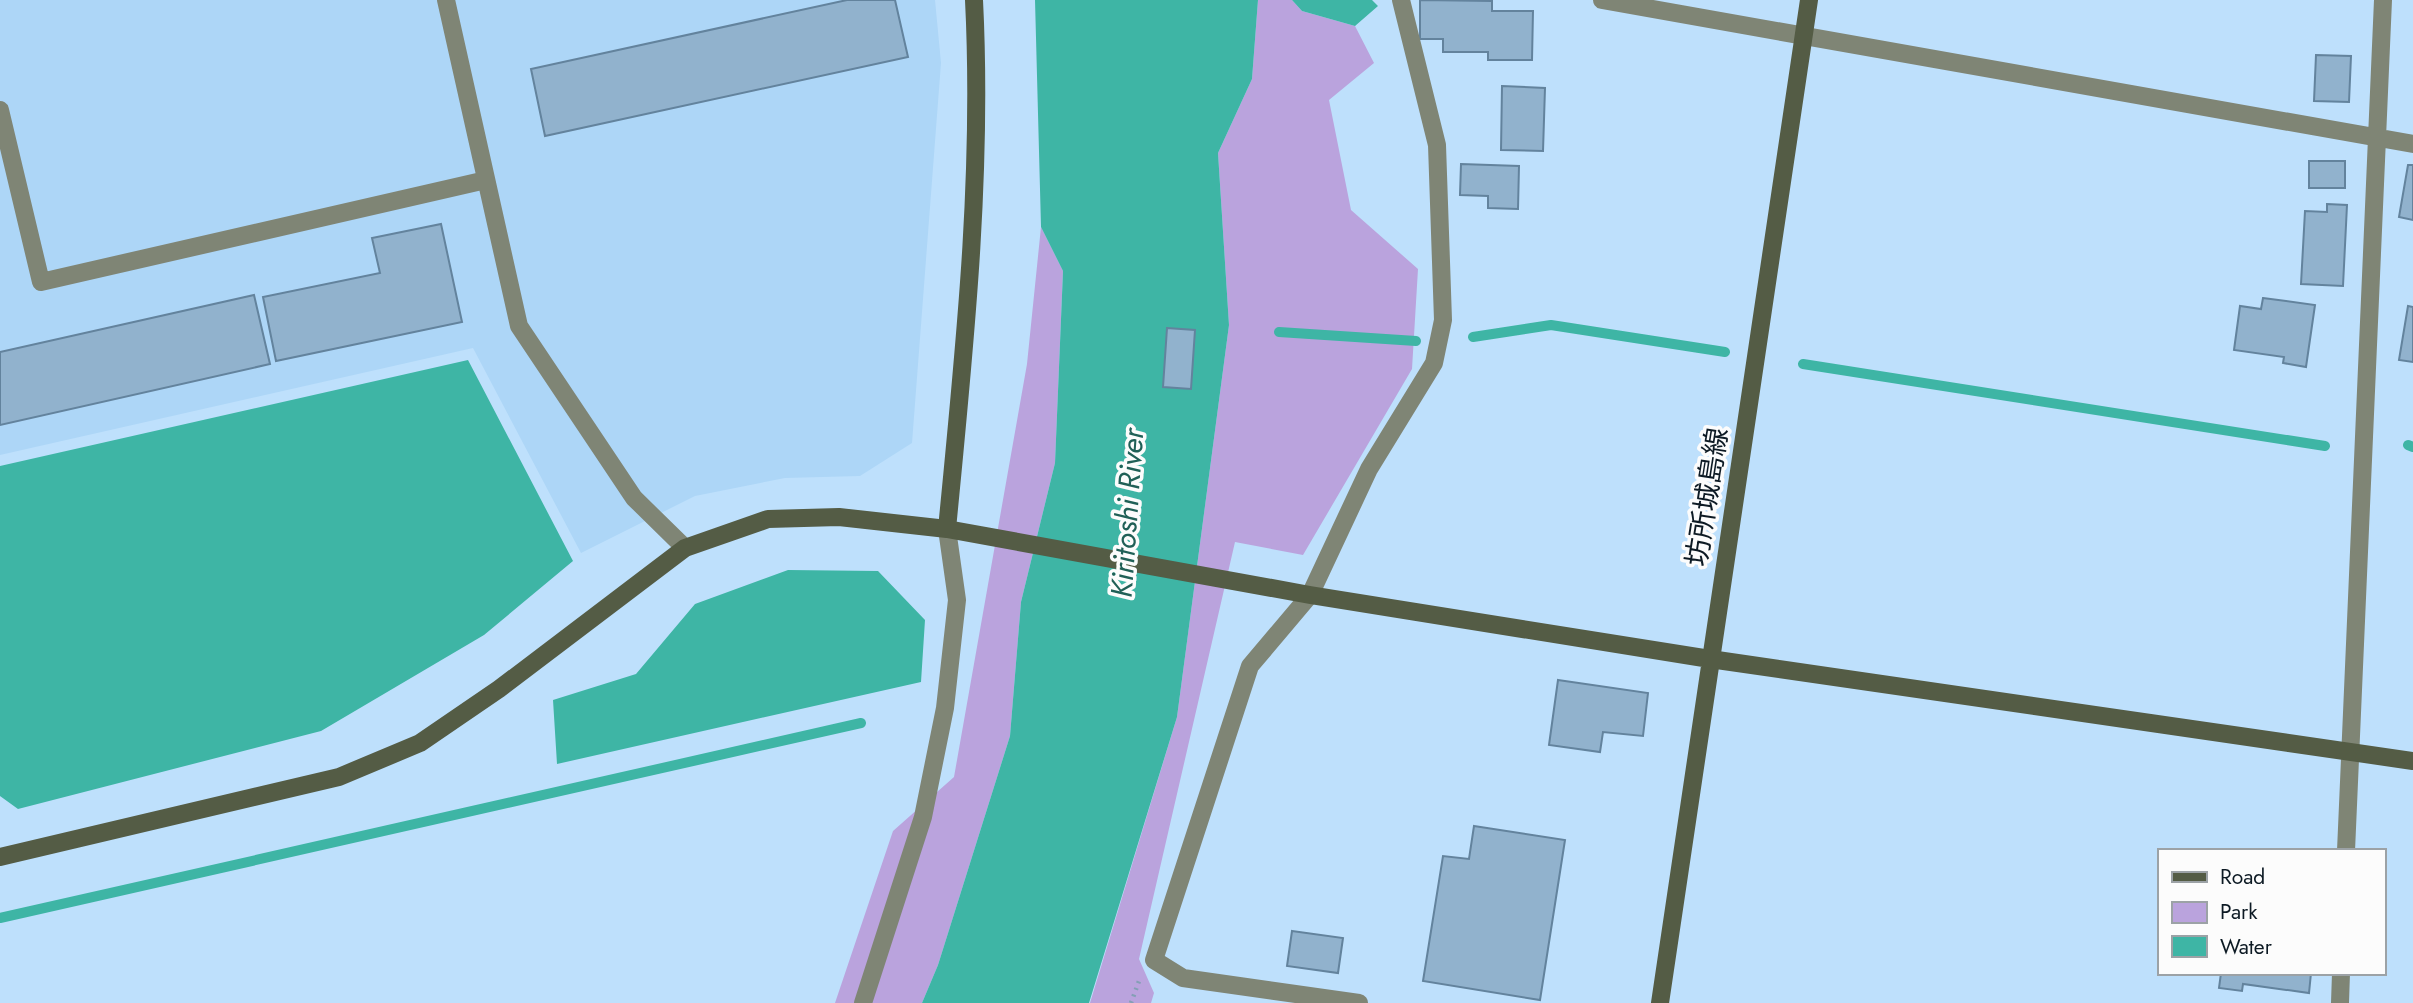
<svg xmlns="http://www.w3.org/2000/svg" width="2413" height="1003" viewBox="0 0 2413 1003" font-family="Jost,'Noto Sans JP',sans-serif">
<rect width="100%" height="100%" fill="#bee0fc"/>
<path fill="#add6f7" d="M0 0H935L941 63 912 443 860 476 785 478 695 496 581 553 473 348 0 455Z"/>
<path fill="#baa3dd" d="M1258 0H1292L1302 11 1355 26 1374 63 1329 100 1351 210 1418 269 1412 369 1303 555 1235 542 1139 959 1154 993 1151 1003H1090L1177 717 1229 325 1218 153 1252 79Z
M1041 227 1063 271 1055 463 1021 602 1010 736 938 965 922 1003H835L893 831 954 777 1027 364Z"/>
<path fill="#3eb5a5" d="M1035 0H1258L1252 79 1218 153 1229 325 1177 717 1089 1003H922L938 965 1010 736 1021 602 1055 463 1063 271 1041 227Z
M1292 0H1372L1378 6 1355 26 1302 11Z
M468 360 573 561 484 635 321 731 18 809 0 796V466Z
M788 570 878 571 925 620 921 682 557 764 553 700 636 674 695 604Z"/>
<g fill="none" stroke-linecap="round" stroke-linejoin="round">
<path stroke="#3eb5a5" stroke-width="10" d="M1279 332 1416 341
M1473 337 1551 325 1725 352
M1803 364 2325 446
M2408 445 2413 447
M0 918 861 723"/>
</g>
<path fill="#91b2cd" stroke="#63839d" stroke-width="2" d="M847 0H895L908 57 545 136 531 69Z
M1420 0 1492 1V11H1533L1532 60H1488V52H1443V39H1420Z
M2316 55 2351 56 2349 102 2314 101Z
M1502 86 1545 88 1543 151 1501 150Z
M2309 161H2345V188H2309Z
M1461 164 1519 166 1518 209 1488 208V196L1460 195Z
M2408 165H2413V220L2399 217Z
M2327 204 2347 205 2343 286 2301 284 2305 211 2327 212Z
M441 224 462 322 276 361 263 297 380 273 372 238Z
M254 295 270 364 0 425V352Z
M2263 298 2315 305 2306 367 2283 363 2284 357 2234 350 2240 306 2261 309Z
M2408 306 2413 307V362L2399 360Z
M1167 328 1195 330 1191 389 1163 387Z
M1558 680 1648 693 1643 736 1603 732 1600 752 1549 745Z
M1474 826 1565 840 1540 1000 1423 981 1443 856 1469 859Z
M1292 931 1343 938 1338 973 1287 966Z
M2221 973H2311L2309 993 2243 984 2242 991 2219 988Z"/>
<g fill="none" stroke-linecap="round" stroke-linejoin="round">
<path stroke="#849fb5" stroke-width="4.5" stroke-dasharray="2 5" stroke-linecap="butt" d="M1131 1003 1139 981"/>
<path stroke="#7f8575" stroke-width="18" d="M446 0 519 326 634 498 685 548
M0 110 41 282 486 180"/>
<path stroke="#7f8575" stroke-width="18" d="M1602 0 2413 144
M2346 851 2383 0
M863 1003 923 817 945 708 957 600 947 529
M1359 1003 1183 978 1154 960 1250 666 1310 595 1369 469 1434 363 1443 320 1437 145 1401 0
M2340 1003 2341 973"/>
<path stroke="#545c45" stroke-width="18" d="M947 529C964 353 983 177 974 0
M0 857 339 777 420 743 499 689 685 548 768 519 839 517 947 529 1310 595 1710 659 2413 761
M1660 1003 1809 0"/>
</g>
<g text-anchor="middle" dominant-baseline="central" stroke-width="7" stroke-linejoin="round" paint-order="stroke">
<g font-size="28" fill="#0d1a24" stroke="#fcfcfc">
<text transform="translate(1707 497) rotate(-81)">坊所城島線</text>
</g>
<g font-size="30" font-style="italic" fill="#206057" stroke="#fcfcfc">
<text transform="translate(1127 513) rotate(-86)">Kiritoshi River</text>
</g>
</g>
<rect x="2158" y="849" width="228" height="126" fill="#fcfcfc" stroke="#9ca2a6" stroke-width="2"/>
<rect x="2172" y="872" width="35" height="10" fill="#545c45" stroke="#9ca2a6" stroke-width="2"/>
<text x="2220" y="884" font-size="21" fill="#0d1a24">Road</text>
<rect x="2172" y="902" width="35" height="21" fill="#baa3dd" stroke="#9ca2a6" stroke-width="2"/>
<text x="2220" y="919" font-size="21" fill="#0d1a24">Park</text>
<rect x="2172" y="936" width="35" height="21" fill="#3eb5a5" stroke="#9ca2a6" stroke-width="2"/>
<text x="2220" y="954" font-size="21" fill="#0d1a24">Water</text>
</svg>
